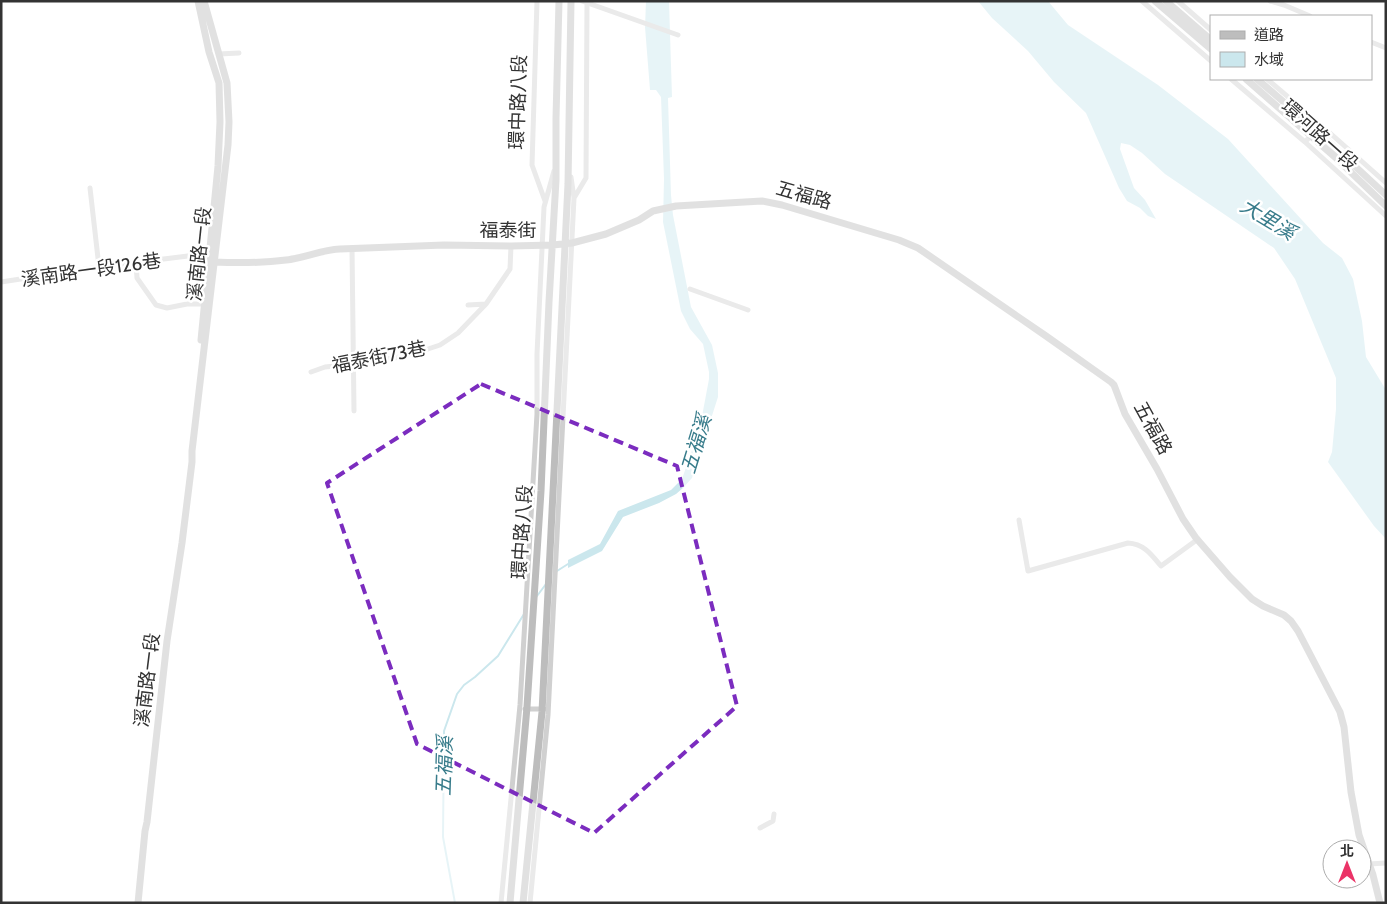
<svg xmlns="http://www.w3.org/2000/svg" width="1387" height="904" viewBox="0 0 1387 904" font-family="Cabin,'Noto Sans TC',sans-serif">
<rect width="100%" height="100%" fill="#fff"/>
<path fill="#cbe7ed" d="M646 1H669L672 97 668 98 671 195 673 215 691 307 712 345 718 373V397L692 478 683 488 676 494 659 503 623 517 602 551 568 568V560L600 544 618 511 671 490 682 479 700 427 709 379V372L703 344 690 329 681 311 663 222 664 179 661 97 656 90H650L645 27Z
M978 1H1048L1068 25 1158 85 1228 139 1323 243 1342 258 1353 279 1362 321 1366 357 1386 390V539L1374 526 1328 462 1332 452 1336 409V378L1295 279 1274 248 1165 174 1142 153 1130 145 1121 143 1120 149 1134 188 1145 200 1156 219 1148 216 1140 208 1127 201 1119 188 1086 113 1054 82 1028 51 992 18Z"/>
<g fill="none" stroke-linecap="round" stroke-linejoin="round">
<path stroke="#cbe7ed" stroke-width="2" d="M557 571 568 564
M537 596 546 584
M455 903 443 837 444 731 457 694 464 685 475 677 498 656 524 614"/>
<path stroke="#d0d0d0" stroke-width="5" d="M537 1 532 165 545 201
M582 1 678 35
M1142 1 1211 61
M1178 1 1211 30
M1270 1 1284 5 1310 16
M1371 42 1386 48
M219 54 239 53
M1231 79 1305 142 1386 216
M1267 79 1321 125 1386 183
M1305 142 1321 125
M90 188 99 267
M574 198 586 178 587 3
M352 248 354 411
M136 263 137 278 156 305 167 308 187 304H205
M1 282 99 267 196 255H210
M690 289 748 310
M468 305 486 304
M311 372 325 367 354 364 400 357 422 351 440 345 458 333 486 304 510 269 511 246
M1019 520 1028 571 1128 543C1144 544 1151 554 1161 566L1198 539
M525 709H544
M760 828 773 821 774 814
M1369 864 1386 863
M501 903 520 705 537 414V354L544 207 554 171
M530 903 548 715 574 198 571 177"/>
<path stroke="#bdbdbd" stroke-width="7" d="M198 1 209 52 219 83 220 122 218 166 201 340
M1155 1 1211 49
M1166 1 1211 40
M1246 79 1335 157 1386 206
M1257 79 1316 130 1386 195
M214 262C238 263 263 263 286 260 304 258 321 250 340 249L444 245 511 246 553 245 572 243 606 234 639 220 653 211 676 206 762 201 782 205 899 240 918 248 1046 336 1111 382 1114 385 1125 414 1157 469 1183 519 1196 538 1230 577 1252 599 1263 606 1284 615 1291 621 1298 631 1340 712 1344 727 1351 792 1359 835 1373 875 1380 903
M138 903 145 831 147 822 167 641 182 543 192 462V451L228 145 229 122 227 83 204 1
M510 903 527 707 541 491 549 302 556 180V118L559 1
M523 903 542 712 555 452 568 184 571 1"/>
</g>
<path d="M0 0H1387V904H0ZM481 384 677 466 737 706 594 833 417 744 327 483Z" fill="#fff" fill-opacity=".55" fill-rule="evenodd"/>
<path fill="none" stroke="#7b2cbf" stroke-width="4" stroke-dasharray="10 6" stroke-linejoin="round" d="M481 384 677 466 737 706 594 833 417 744 327 483Z"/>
<g text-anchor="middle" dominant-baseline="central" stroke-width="5" stroke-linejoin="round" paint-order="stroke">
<g font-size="19" fill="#333" stroke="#fff">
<text transform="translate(518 102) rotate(-88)">環中路八段</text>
<text transform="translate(1320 135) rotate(42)">環河路一段</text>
<text transform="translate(804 195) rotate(16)">五福路</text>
<text x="508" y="230">福泰街</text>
<text transform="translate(199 254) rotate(-84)">溪南路一段</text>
<text transform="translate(91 270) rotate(-8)">溪南路一段126巷</text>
<text transform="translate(379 357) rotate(-11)">福泰街73巷</text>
<text transform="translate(1153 428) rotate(61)">五福路</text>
<text transform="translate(522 532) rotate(-86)">環中路八段</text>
<text transform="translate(147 680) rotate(-83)">溪南路一段</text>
</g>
<g font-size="20" font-style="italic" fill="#387c8b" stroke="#fff">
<text transform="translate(1268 219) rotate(31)">大里溪</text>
<text transform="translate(696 444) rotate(-73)">五福溪</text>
<text transform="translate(444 766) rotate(-88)">五福溪</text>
</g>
</g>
<rect width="1387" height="904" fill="none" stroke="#333333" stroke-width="5"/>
<rect x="1210" y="15" width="162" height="65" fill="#ffffff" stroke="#adadad"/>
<rect x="1220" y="31" width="25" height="8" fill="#bdbdbd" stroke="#adadad"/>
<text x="1254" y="40" font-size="15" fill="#333333">道路</text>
<rect x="1220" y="52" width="25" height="15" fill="#cbe7ed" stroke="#adadad"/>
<text x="1254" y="65" font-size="15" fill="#333333">水域</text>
<g transform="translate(1347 864)"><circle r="24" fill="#ffffff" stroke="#adadad"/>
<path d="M0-4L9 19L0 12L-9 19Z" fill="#eb3367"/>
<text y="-8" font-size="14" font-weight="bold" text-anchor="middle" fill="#333333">北</text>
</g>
</svg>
